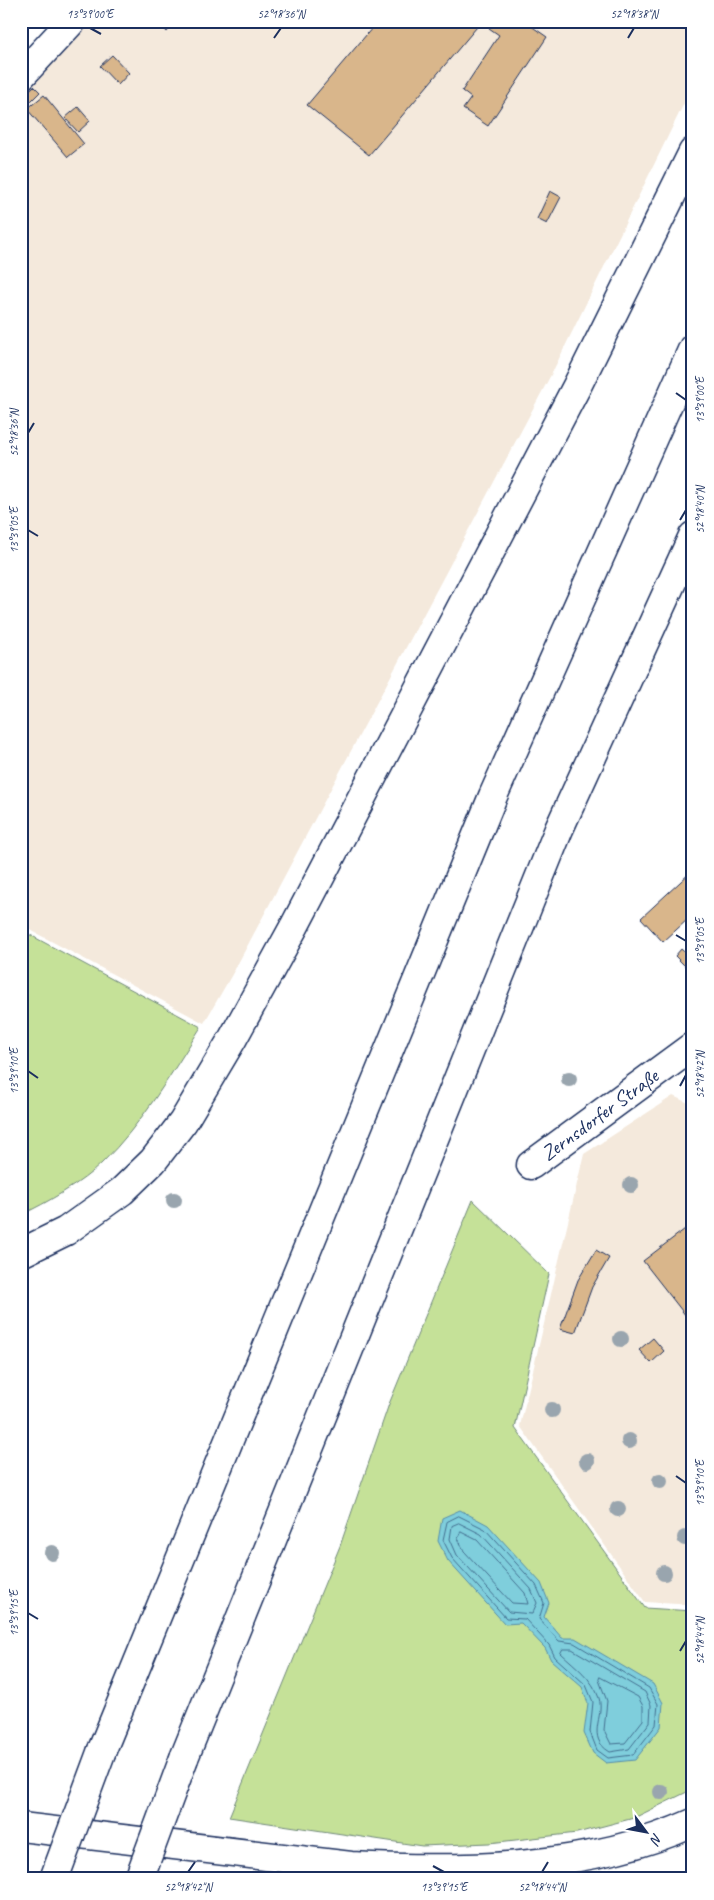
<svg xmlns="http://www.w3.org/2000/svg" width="714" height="1900" viewBox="0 0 714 1900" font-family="Caveat,sans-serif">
<rect width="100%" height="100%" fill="#fff"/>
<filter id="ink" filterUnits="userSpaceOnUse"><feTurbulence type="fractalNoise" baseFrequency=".02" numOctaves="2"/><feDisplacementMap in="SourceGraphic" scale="10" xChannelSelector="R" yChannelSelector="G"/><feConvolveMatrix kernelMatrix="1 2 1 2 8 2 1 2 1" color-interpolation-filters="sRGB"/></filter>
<g filter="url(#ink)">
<path fill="#f4e9dc" d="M89 21H693V85L553 371 234 971 204 1023 21 925V85Z
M673 1096 693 1105V1605L645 1602 520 1426 584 1154Z"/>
<path fill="#c5e198" stroke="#70887b" d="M21 930 201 1027C171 1074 142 1124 102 1163 82 1183 46 1203 21 1215Z
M473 1200 549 1274 515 1428 645 1608 693 1611V1789L634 1818 577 1833 489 1843 422 1846 229 1817 340 1546 389 1404Z"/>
<path fill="#7fcedc" stroke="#578eaa" d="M460 1510 488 1525 541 1583 549 1603 544 1617 562 1638H575L653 1684 663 1703 661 1727 635 1760 606 1763 593 1753 584 1733 588 1703 582 1687 551 1660 545 1648 521 1623 505 1624 448 1561 438 1541 442 1518Z"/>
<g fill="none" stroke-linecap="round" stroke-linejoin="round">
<path stroke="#436f90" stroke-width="1" d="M459 1516 485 1529 536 1585 544 1603 539 1619 559 1641 574 1643 649 1688 658 1704 656 1725 633 1755 608 1758 597 1750 590 1732 593 1702 586 1685 555 1657 549 1645 525 1619 506 1618 452 1558 443 1540 447 1522Z
M459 1523 481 1534 531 1589 537 1603 532 1614 509 1612 457 1555 450 1539 452 1526Z
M461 1532 477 1540 525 1593 528 1604 512 1603 464 1551 458 1538Z
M563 1649H572L645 1692 651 1705 650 1722 629 1749 610 1752C585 1737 605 1717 599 1698 592 1678 576 1667 561 1653Z
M600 1677 638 1697 643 1706V1720L625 1743 611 1744 604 1730 607 1701 599 1680Z"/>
</g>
<path fill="#d9b68b" stroke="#1b2f5e" d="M156 21H176L167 32Z
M378 21H482L369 155 307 105Z
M494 21H524L547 37 488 126 463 109 471 98 462 91 499 35 489 28Z
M112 55 129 73 118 85 100 66Z
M34 86 40 92 28 104 22 97Z
M44 95 84 144 68 157 27 109Z
M78 107 90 121 78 132 65 118Z
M550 191 561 197 547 224 537 219Z
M693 870V925L688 919 663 942 641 918Z
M681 949 692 959 685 966 675 956Z
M693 1223V1325L643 1261Z
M596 1250 609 1258 592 1287 575 1333 560 1329 578 1280Z
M653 1338 664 1351 651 1363 639 1350Z"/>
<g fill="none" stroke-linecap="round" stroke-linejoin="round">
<defs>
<g id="minor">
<path d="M21 76 72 21"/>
<path id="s1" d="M531 1165 693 1046"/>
<path d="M21 1827 351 1866C463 1872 589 1870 693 1823"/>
</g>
<path id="major" d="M21 1253 66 1231 122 1191 153 1161 183 1122 233 1038 295 925 577 386 693 152"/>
<path id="highway" d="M102 1750 493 796 693 348
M184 1758 559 829 693 536"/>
</defs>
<use href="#minor" stroke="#1b2f5e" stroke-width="31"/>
<use href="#major" stroke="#1b2f5e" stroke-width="31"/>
<use href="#highway" stroke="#1b2f5e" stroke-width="31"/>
<use href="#minor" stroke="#fff" stroke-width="28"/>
<use href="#major" stroke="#fff" stroke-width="28"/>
<use href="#highway" stroke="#fff" stroke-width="28"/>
<defs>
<path id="highway-bridge" d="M54 1879 102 1750
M139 1879 184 1758"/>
</defs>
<use href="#highway-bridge" stroke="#1b2f5e" stroke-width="31" stroke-linecap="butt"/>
<use href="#highway-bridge" stroke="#fff" stroke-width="28"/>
</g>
<g fill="#99a5ae">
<circle cx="569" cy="1079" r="8"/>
<circle cx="631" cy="1185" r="8"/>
<circle cx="174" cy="1200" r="8"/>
<circle cx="621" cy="1339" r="8"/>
<circle cx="552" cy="1410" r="8"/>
<circle cx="629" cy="1441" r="8"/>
<circle cx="587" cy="1461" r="8"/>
<circle cx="660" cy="1481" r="8"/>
<circle cx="618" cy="1509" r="8"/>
<circle cx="685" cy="1538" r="8"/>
<circle cx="52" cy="1553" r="8"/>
<circle cx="664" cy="1573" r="8"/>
<circle cx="661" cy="1792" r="8"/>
</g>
</g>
<path fill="none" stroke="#1b2f5e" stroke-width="2" d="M90 28 101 34M274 38 281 28M628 38 634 28M676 393 686 400M28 433 34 423M680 520 686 510M28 530 38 536M676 935 686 941M28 1071 38 1078M680 1086 686 1075M676 1476 686 1483M28 1613 38 1619M680 1651 686 1641M433 1866 444 1872M188 1872 195 1862M542 1872 548 1862"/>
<g text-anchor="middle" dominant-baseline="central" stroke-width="5" stroke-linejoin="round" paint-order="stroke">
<g font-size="21" fill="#1b2f5e" stroke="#fff">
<text stroke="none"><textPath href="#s1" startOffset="85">Zernsdorfer Straße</textPath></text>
</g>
</g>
<rect width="714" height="1900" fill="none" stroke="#fff" stroke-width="55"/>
<g transform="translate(646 1832) rotate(122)" stroke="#ffffff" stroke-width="4" paint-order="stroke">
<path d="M0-4L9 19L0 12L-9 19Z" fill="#1b2f5e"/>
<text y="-8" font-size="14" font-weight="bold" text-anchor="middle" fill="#1b2f5e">N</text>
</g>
<rect x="28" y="28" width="658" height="1844" fill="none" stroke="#1b2f5e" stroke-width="2"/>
<g font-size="12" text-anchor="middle" fill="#1b2f5e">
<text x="90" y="18">13°39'00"E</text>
<text x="281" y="18">52°18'36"N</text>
<text x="634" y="18">52°18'38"N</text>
<text transform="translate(700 400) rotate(-90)" y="4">13°39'00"E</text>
<text transform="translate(14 433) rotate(-90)" y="4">52°18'36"N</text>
<text transform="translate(700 510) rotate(-90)" y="4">52°18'40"N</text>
<text transform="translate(14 530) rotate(-90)" y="4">13°39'05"E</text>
<text transform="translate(700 941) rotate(-90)" y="4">13°39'05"E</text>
<text transform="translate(14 1071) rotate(-90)" y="4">13°39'10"E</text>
<text transform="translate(700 1075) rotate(-90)" y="4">52°18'42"N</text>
<text transform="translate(700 1483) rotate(-90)" y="4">13°39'10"E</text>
<text transform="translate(14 1613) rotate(-90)" y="4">13°39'15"E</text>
<text transform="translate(700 1641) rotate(-90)" y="4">52°18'44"N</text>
<text x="188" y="1891">52°18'42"N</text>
<text x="444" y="1891">13°39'15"E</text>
<text x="542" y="1891">52°18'44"N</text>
</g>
</svg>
